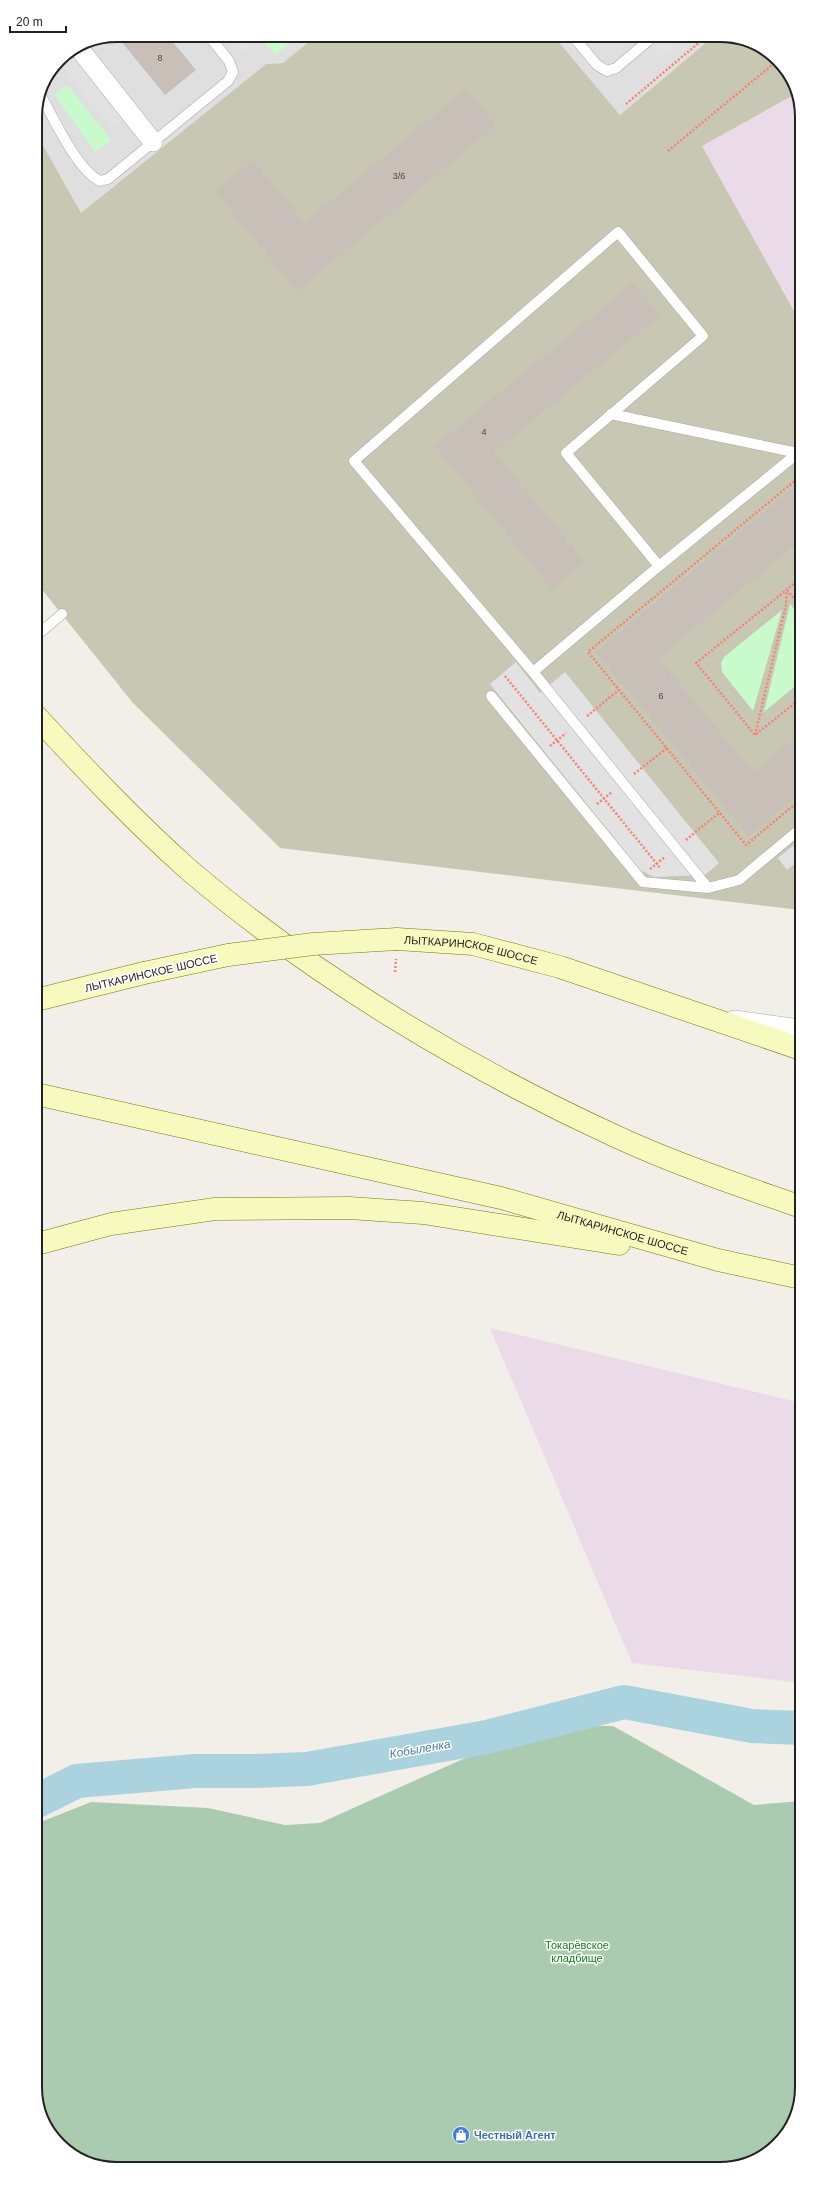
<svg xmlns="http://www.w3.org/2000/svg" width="837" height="2204" viewBox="0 0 837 2204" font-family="Arial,sans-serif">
<rect width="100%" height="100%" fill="#f2efe9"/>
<path fill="#e0dfdf" d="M117 35H317L283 63 266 64 81 213 35 131V112L43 81 59 59 86 41Z
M553 35H715L620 115Z"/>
<path fill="#ebdbe8" d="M797 93 799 96V320L702 146Z
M490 1328 801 1403V1683L632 1663Z"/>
<path fill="#c7c7b4" d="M317 35H553L620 115 715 35H725L774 55 797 93 702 146 799 320 800 910 280 848 133 703 36 582 35 131 81 213 266 64 283 63Z"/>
<path fill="#aacbaf" d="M590 1726H613L754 1805 802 1801V2087L785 2137 741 2166 112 2169 63 2149 38 2108V1823L91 1802 208 1808 285 1825 320 1823 463 1759Z"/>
<path fill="#c8facc" d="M259 35H300L275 55Z
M67 85 111 140 95 152 54 94Z
M790 604 800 616V682L764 712Z
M782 610 753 711 722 672 721 663 724 657Z"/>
<path fill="#e2e2e2" d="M230 35H251L257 43 245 54Z
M667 35H692L662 59 652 47Z
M73 55 124 118 111 128 61 65Z
M516 662 540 693 565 672 719 863 705 875 654 877 640 870 490 684Z
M800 840V859L787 870 778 858Z"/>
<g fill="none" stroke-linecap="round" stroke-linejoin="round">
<path stroke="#aad3df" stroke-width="34" d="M37 1801 77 1781 195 1771H256L307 1769 487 1737 624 1702 752 1726 801 1728"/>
</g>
<path fill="#c7bfb8" d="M116 35H167L196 70 165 95Z
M466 89 496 125 297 291 215 191 253 160 305 223Z
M633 283 660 315 494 452 585 562 552 589 435 446Z
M800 482V540L658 658 754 773 800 734V793L749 836 596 652Z"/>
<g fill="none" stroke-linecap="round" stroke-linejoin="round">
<defs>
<path id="lane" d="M572 35 597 65 607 71 616 68 655 35
M40 94C53 117 77 170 100 181L108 179 228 81 233 72 229 61 208 35
M611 414 798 453 659 566 566 453 703 336 618 232 354 461 533 672 708 888 739 880 800 829
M36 636 62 614
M533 672 659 566
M491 696 643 882 708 888"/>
<path id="street" d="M78 47 153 142
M734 1020 800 1029"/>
<g id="secondary">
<path d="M36 716C85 769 135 822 189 870 313 976 467 1068 615 1136 675 1164 739 1185 801 1207"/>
<path id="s1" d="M397 939 473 944 560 967 801 1049"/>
<path d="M36 1000 144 973"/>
<path id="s2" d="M36 1094 501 1198 718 1260 801 1278"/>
<path d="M37 1244 111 1224 215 1209 349 1208 423 1213 619 1244"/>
</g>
</defs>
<use href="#lane" stroke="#a9a9a9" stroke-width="11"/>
<use href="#street" stroke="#a9a9a9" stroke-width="20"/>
<use href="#secondary" stroke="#707d05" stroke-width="23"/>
<path stroke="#fa8072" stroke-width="2.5" stroke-dasharray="2 2" stroke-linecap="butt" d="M626 104 708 35
M668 151 777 61
M800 482 797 479 588 652 746 845 800 800
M800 579 696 663 755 735 800 699
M787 590 800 606
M505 676 661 869
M587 716 619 690
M755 735 786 605 787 590
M550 746 566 733
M634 774 667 748
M597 804 612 792
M686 840 720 812
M650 869 665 857
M395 972 396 959"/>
<use href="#lane" stroke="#fff" stroke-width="10"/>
<use href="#street" stroke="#fff" stroke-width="19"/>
<use href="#secondary" stroke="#f7fabf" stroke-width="22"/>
<defs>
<path id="secondary-bridge" d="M144 973 228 955 313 944 397 939"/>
</defs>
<use href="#secondary-bridge" stroke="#707d05" stroke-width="23" stroke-linecap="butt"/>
<use href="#secondary-bridge" stroke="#f7fabf" stroke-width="22"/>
</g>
<defs>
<symbol id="shop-disc" viewBox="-11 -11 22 22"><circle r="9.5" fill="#3f7fe0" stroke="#fff"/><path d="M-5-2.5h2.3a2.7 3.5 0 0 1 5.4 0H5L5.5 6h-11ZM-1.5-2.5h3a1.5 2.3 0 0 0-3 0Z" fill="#fff"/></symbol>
</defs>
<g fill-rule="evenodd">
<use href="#shop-disc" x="451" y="2125" width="20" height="20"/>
</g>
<g text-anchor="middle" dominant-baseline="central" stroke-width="3" stroke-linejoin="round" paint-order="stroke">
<g font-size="9" fill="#4b4948">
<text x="160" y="58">8</text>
<text x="399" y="176">3/6</text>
<text x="484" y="432">4</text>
<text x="661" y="696">6</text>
</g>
<g font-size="11" fill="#222" stroke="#fff">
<text stroke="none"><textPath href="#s1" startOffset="75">ЛЫТКАРИНСКОЕ ШОССЕ</textPath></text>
<text transform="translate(151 973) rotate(-13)">ЛЫТКАРИНСКОЕ ШОССЕ</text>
<text stroke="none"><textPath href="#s2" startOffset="603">ЛЫТКАРИНСКОЕ ШОССЕ</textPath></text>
</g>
<g font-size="11" fill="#0c8416" stroke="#fff">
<text x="577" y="1945">Токарёвское<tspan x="577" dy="13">кладбище</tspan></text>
</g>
<g font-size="11" font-weight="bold" fill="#366cbe" stroke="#fff" text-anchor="start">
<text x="474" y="2135">Честный Агент</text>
</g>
<g font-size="12" font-style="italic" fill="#4a7aab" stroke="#fff">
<text transform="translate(420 1749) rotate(-10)">Кобыленка</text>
</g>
</g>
<path d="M0 0H837V2204H0ZM117 42H720A75 75 0 0 1 795 117V2087A75 75 0 0 1 720 2162H117A75 75 0 0 1 42 2087V117A75 75 0 0 1 117 42Z" fill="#fff" fill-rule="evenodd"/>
<path fill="none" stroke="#222" stroke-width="2" d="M117 42H720A75 75 0 0 1 795 117V2087A75 75 0 0 1 720 2162H117A75 75 0 0 1 42 2087V117A75 75 0 0 1 117 42Z"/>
<path d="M10 26v6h56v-6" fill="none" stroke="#222222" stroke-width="2"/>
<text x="16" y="26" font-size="12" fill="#222222" stroke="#ffffff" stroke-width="3" paint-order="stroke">20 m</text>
</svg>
